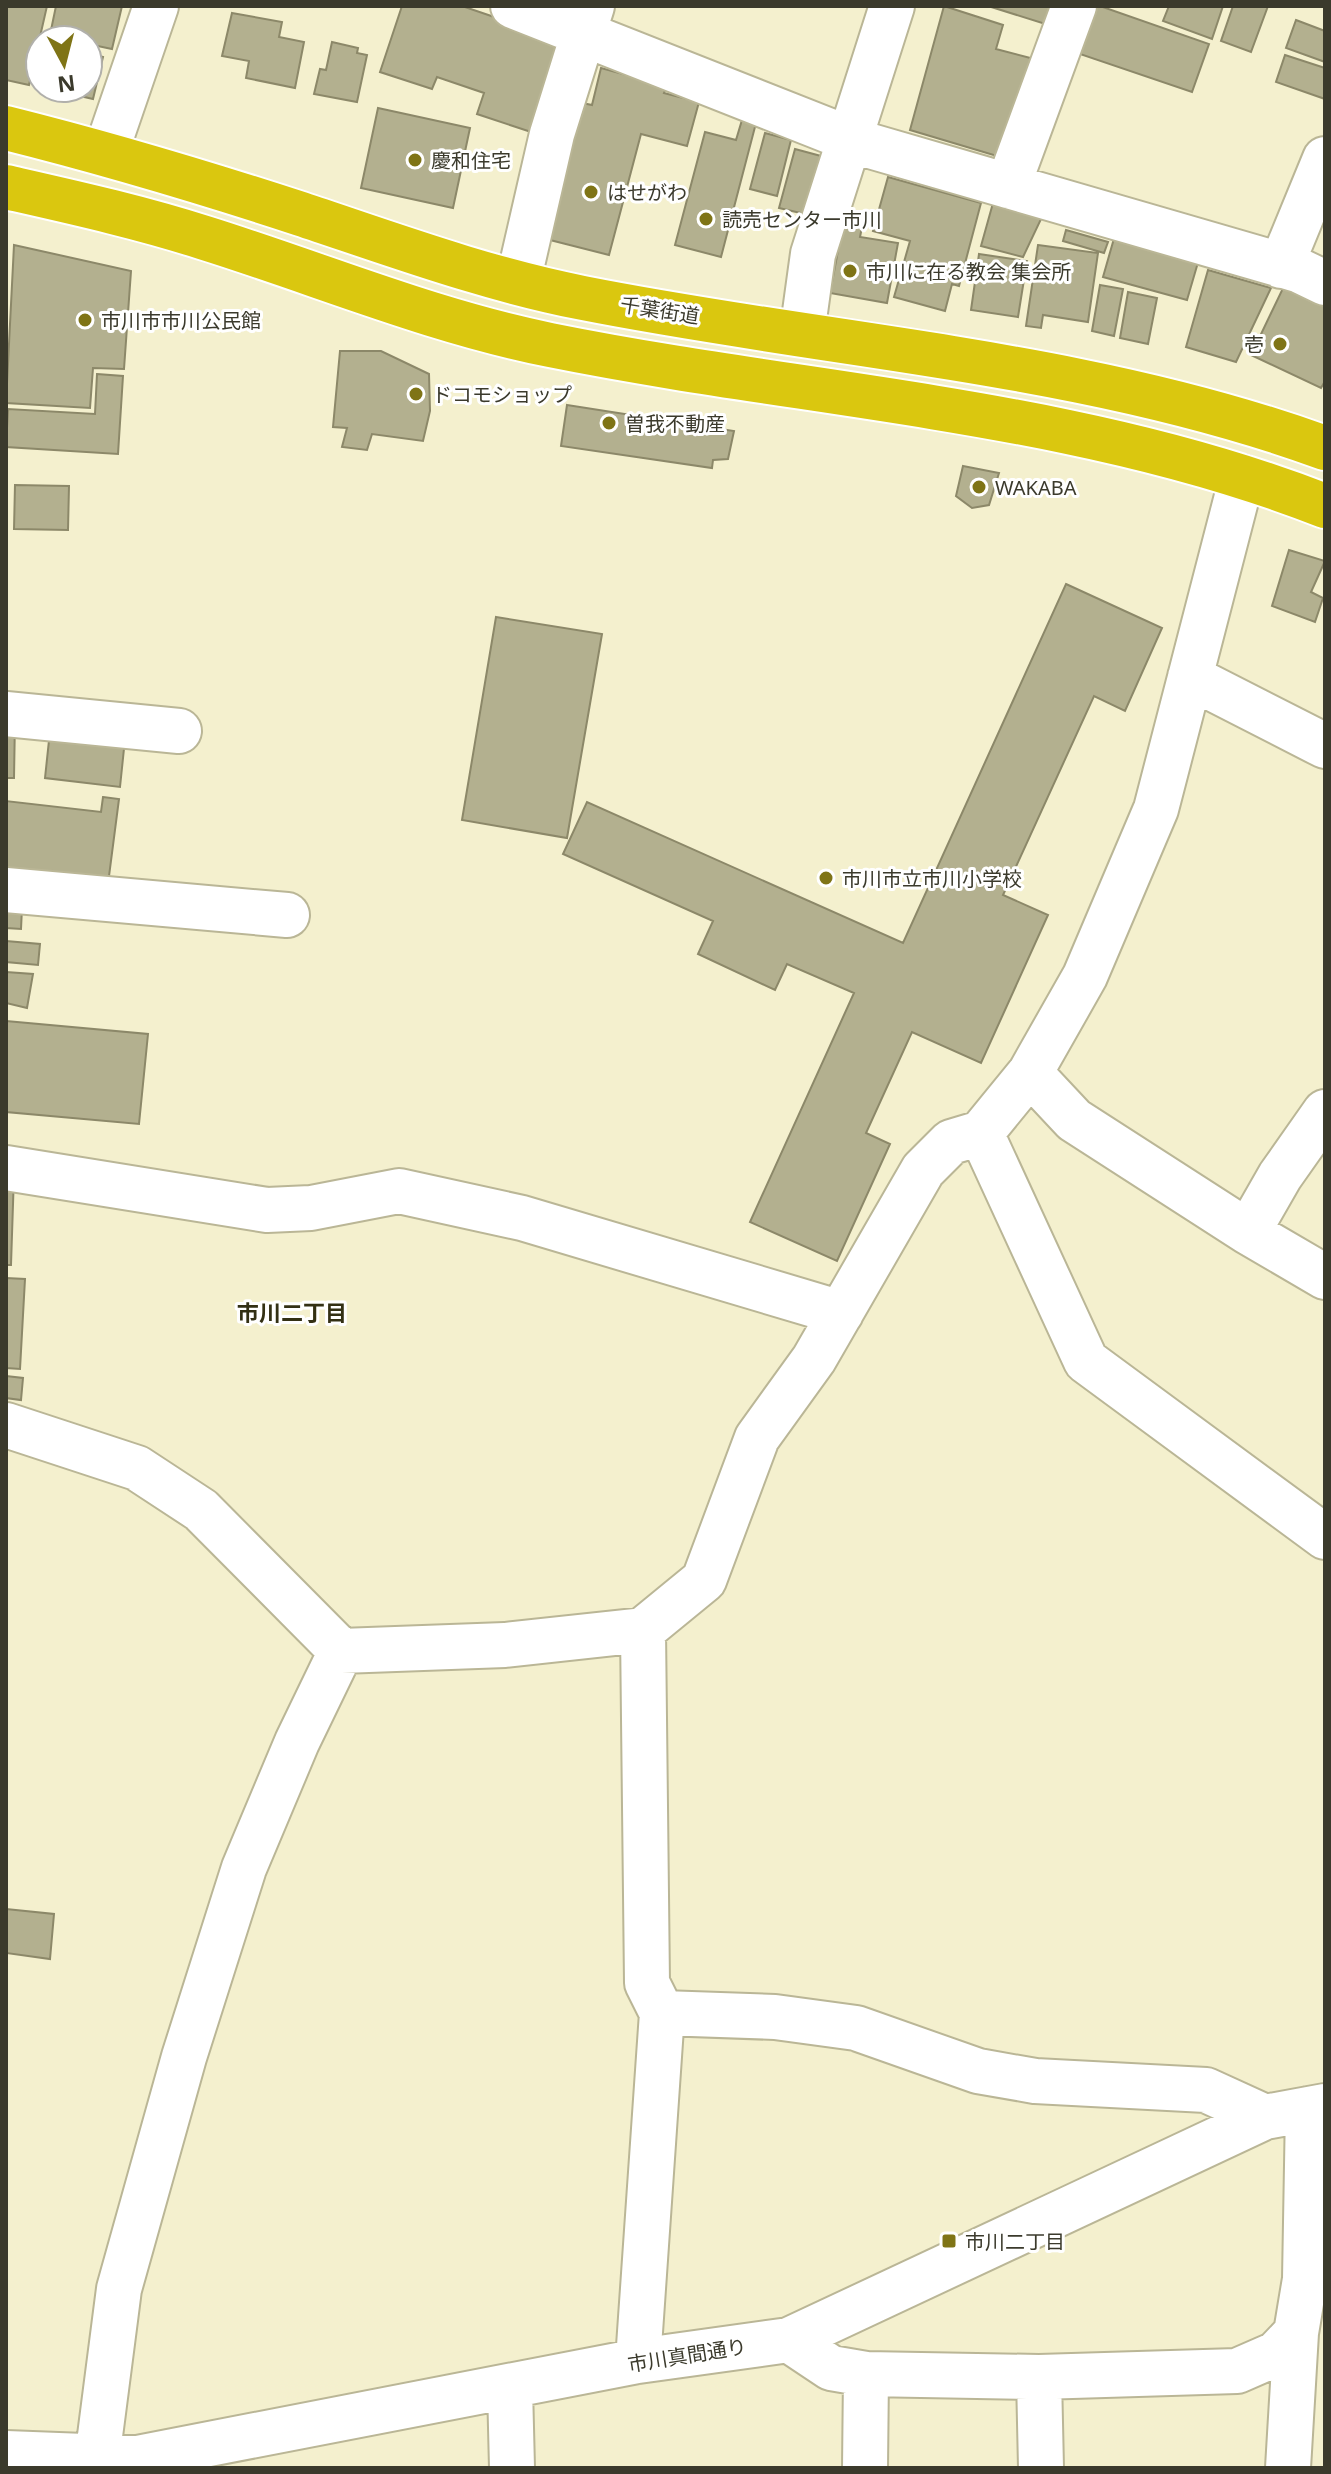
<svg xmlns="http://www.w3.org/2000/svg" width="1331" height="2474" viewBox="0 0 1331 2474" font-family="'Noto Sans','Noto Sans JP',sans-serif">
<rect width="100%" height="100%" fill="#f4f0ce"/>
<path fill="#b3b08f" stroke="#8c8869" stroke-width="2" d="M6 6H47L29 85 6 80Z
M56 6H122L112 49 88 44V40L50 35Z
M402 6H462L562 40 531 132 477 114 484 93 437 77 432 89 380 72Z
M944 6 1003 25 996 49 1038 60 1007 159 910 130Z
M988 6H1062L1055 27Z
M1087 6H1100L1209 44 1192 92 1071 51Z
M1169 6H1223L1212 39 1163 21Z
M1233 6H1268L1251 52 1221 41Z
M232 13 282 22 279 37 304 42 295 88 246 78 249 61 222 56Z
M1296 20 1325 31V62L1286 48Z
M332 42 358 48 357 53 367 55 357 102 314 94 320 69 326 70Z
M88 53 103 57 93 99 45 88H88Z
M1285 55 1325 68V99L1276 82Z
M601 68 667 86 664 93 699 102 687 146 641 134 609 255 546 239 582 103 592 105Z
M378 108 470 128 453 208 361 188Z
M742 120 756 123 721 257 675 245 705 132 736 140Z
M765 133 791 140 777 196 750 189Z
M795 149 821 156 805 214 779 208Z
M888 177 981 203 959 286 952 284 945 311 894 297 910 241 873 231Z
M993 203 1042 217 1023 257 981 246Z
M843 224 862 227 860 237 898 243 887 303 830 293Z
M1066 230 1108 242 1104 253 1063 241Z
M1115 235 1199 259 1187 300 1103 277Z
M14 245 131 271 124 369 93 368 90 408 6 403Z
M1038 245 1098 253 1088 322 1043 315 1041 328 1026 326Z
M979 254 1027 261 1018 317 971 310Z
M1208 270 1271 288 1236 362 1186 347Z
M1285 284 1325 303V381L1321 388 1251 355Z
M1100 285 1123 289 1114 336 1092 331Z
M1128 292 1157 298 1148 344 1120 338Z
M340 351H381L429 374 430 411 423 441 372 434 367 450 342 447 347 428 333 427Z
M97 374 123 376 118 454 6 447 8 409 95 414Z
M567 405 734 431 728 459 713 460 712 468 561 446Z
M963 466 999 473 989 505 972 508 956 496Z
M15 485 69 486 68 530 14 529Z
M1289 550 1325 561 1311 592 1323 598 1315 622 1272 606Z
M1066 584 1162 628 1125 711 1094 696 1003 895 1048 915 981 1063 912 1032 866 1133 890 1144 837 1261 750 1222 854 993 787 964 775 990 698 954 713 921 563 854 587 802 903 943Z
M496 617 602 634 567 838 462 820Z
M6 719H15L14 778H6Z
M50 731 125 739 120 787 45 778Z
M103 797 119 799 108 884 6 871V801L101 812Z
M6 907 22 908 21 929 6 928Z
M6 941 40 944 38 965 6 962Z
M6 972 33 974 27 1008 6 1003Z
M6 1021 148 1034 139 1124 6 1112Z
M6 1174H14L11 1265H6Z
M6 1278 25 1279 20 1369 6 1368Z
M6 1376 23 1378 21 1400 6 1398Z
M6 1909 54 1914 50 1959 6 1953Z"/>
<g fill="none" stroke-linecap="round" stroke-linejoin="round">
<defs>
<path id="minor" d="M513 6 860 143 1298 270 1325 283
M106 152 156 6
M1008 186 1074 6
M1281 266 1325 159
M518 282 552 134 592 6
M802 334 813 254 892 6
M1190 677 1325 746
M6 714 179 731
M6 890 287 915
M1030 1073 1074 1120 1248 1232 1325 1277
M981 1133 1086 1361 1325 1537
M6 1168 267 1210 311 1208 399 1191 522 1218 841 1313
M1248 1232 1280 1176 1325 1112
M6 1425 137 1468 201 1510 341 1651 505 1645 643 1630
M662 2013 775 2017 856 2028 978 2071 1035 2081 1206 2090 1265 2117
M789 2340 831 2368 866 2374 1039 2377 1237 2371 1276 2354 1296 2333
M638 2361 662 2013 647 1983 643 1630 704 1580 757 1438 814 1359 923 1170 951 1142 981 1133 1030 1073 1085 976 1156 809 1242 477
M1039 2377 1041 2468
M510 2387 512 2468
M6 2453 137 2458 638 2361 789 2340 1265 2117 1325 2106
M97 2459 119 2289 184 2057 244 1868 297 1742 341 1651
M865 2468 866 2374
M1288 2468 1296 2333 1305 2279 1308 2109"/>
<path id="highway" d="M6 128C106 153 203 182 301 214 394 245 486 279 583 298 830 347 1086 361 1325 448
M6 187C72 202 140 217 205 238 320 274 431 321 550 345 808 397 1078 409 1325 506"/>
</defs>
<use href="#minor" stroke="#bab696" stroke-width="48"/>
<use href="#highway" stroke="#fff" stroke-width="48"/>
<use href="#minor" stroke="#fff" stroke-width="44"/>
<use href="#highway" stroke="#dac70f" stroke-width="44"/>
</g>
<g fill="#7f7416" stroke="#fff" stroke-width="3">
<circle cx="415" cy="160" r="8"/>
<circle cx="591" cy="192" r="8"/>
<circle cx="706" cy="219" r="8"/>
<circle cx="850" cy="271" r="8"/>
<circle cx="85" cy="320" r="8"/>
<circle cx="1280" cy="344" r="8"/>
<circle cx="416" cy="394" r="8"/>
<circle cx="609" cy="423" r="8"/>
<circle cx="979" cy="487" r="8"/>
<circle cx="826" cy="878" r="8"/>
<rect x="941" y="2233" width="16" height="16" rx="4"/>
</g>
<g text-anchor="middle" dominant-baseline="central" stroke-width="6" stroke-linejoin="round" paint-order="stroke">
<g font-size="20" fill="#3b3a2c" stroke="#fff" text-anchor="start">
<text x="431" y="160">慶和住宅</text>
<text x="607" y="192">はせがわ</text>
<text x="722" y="219">読売センター市川</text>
<text x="866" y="271">市川に在る教会 集会所</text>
<text x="101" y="320">市川市市川公民館</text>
<text x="1264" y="344" text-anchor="end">壱</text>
<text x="432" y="394">ドコモショップ</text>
<text x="625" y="423">曽我不動産</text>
<text x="995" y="487">WAKABA</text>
<text x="842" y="878">市川市立市川小学校</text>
<text x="965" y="2241">市川二丁目</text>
</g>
<g font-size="20" fill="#3b3a2c" stroke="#fff">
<text transform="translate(660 310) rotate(9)">千葉街道</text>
<text transform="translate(687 2355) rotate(-9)">市川真間通り</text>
</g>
<g font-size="22" font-weight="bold" fill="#333014" stroke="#fff">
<text x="292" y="1312">市川二丁目</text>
</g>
</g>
<rect width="1331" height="2474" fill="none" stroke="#3b3a2c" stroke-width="16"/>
<g transform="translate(64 64) rotate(173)"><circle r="38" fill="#ffffff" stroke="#b1b0ab" stroke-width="2"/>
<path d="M0-6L14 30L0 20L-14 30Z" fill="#7f7416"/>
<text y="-12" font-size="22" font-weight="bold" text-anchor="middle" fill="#3b3a2c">N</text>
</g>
</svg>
